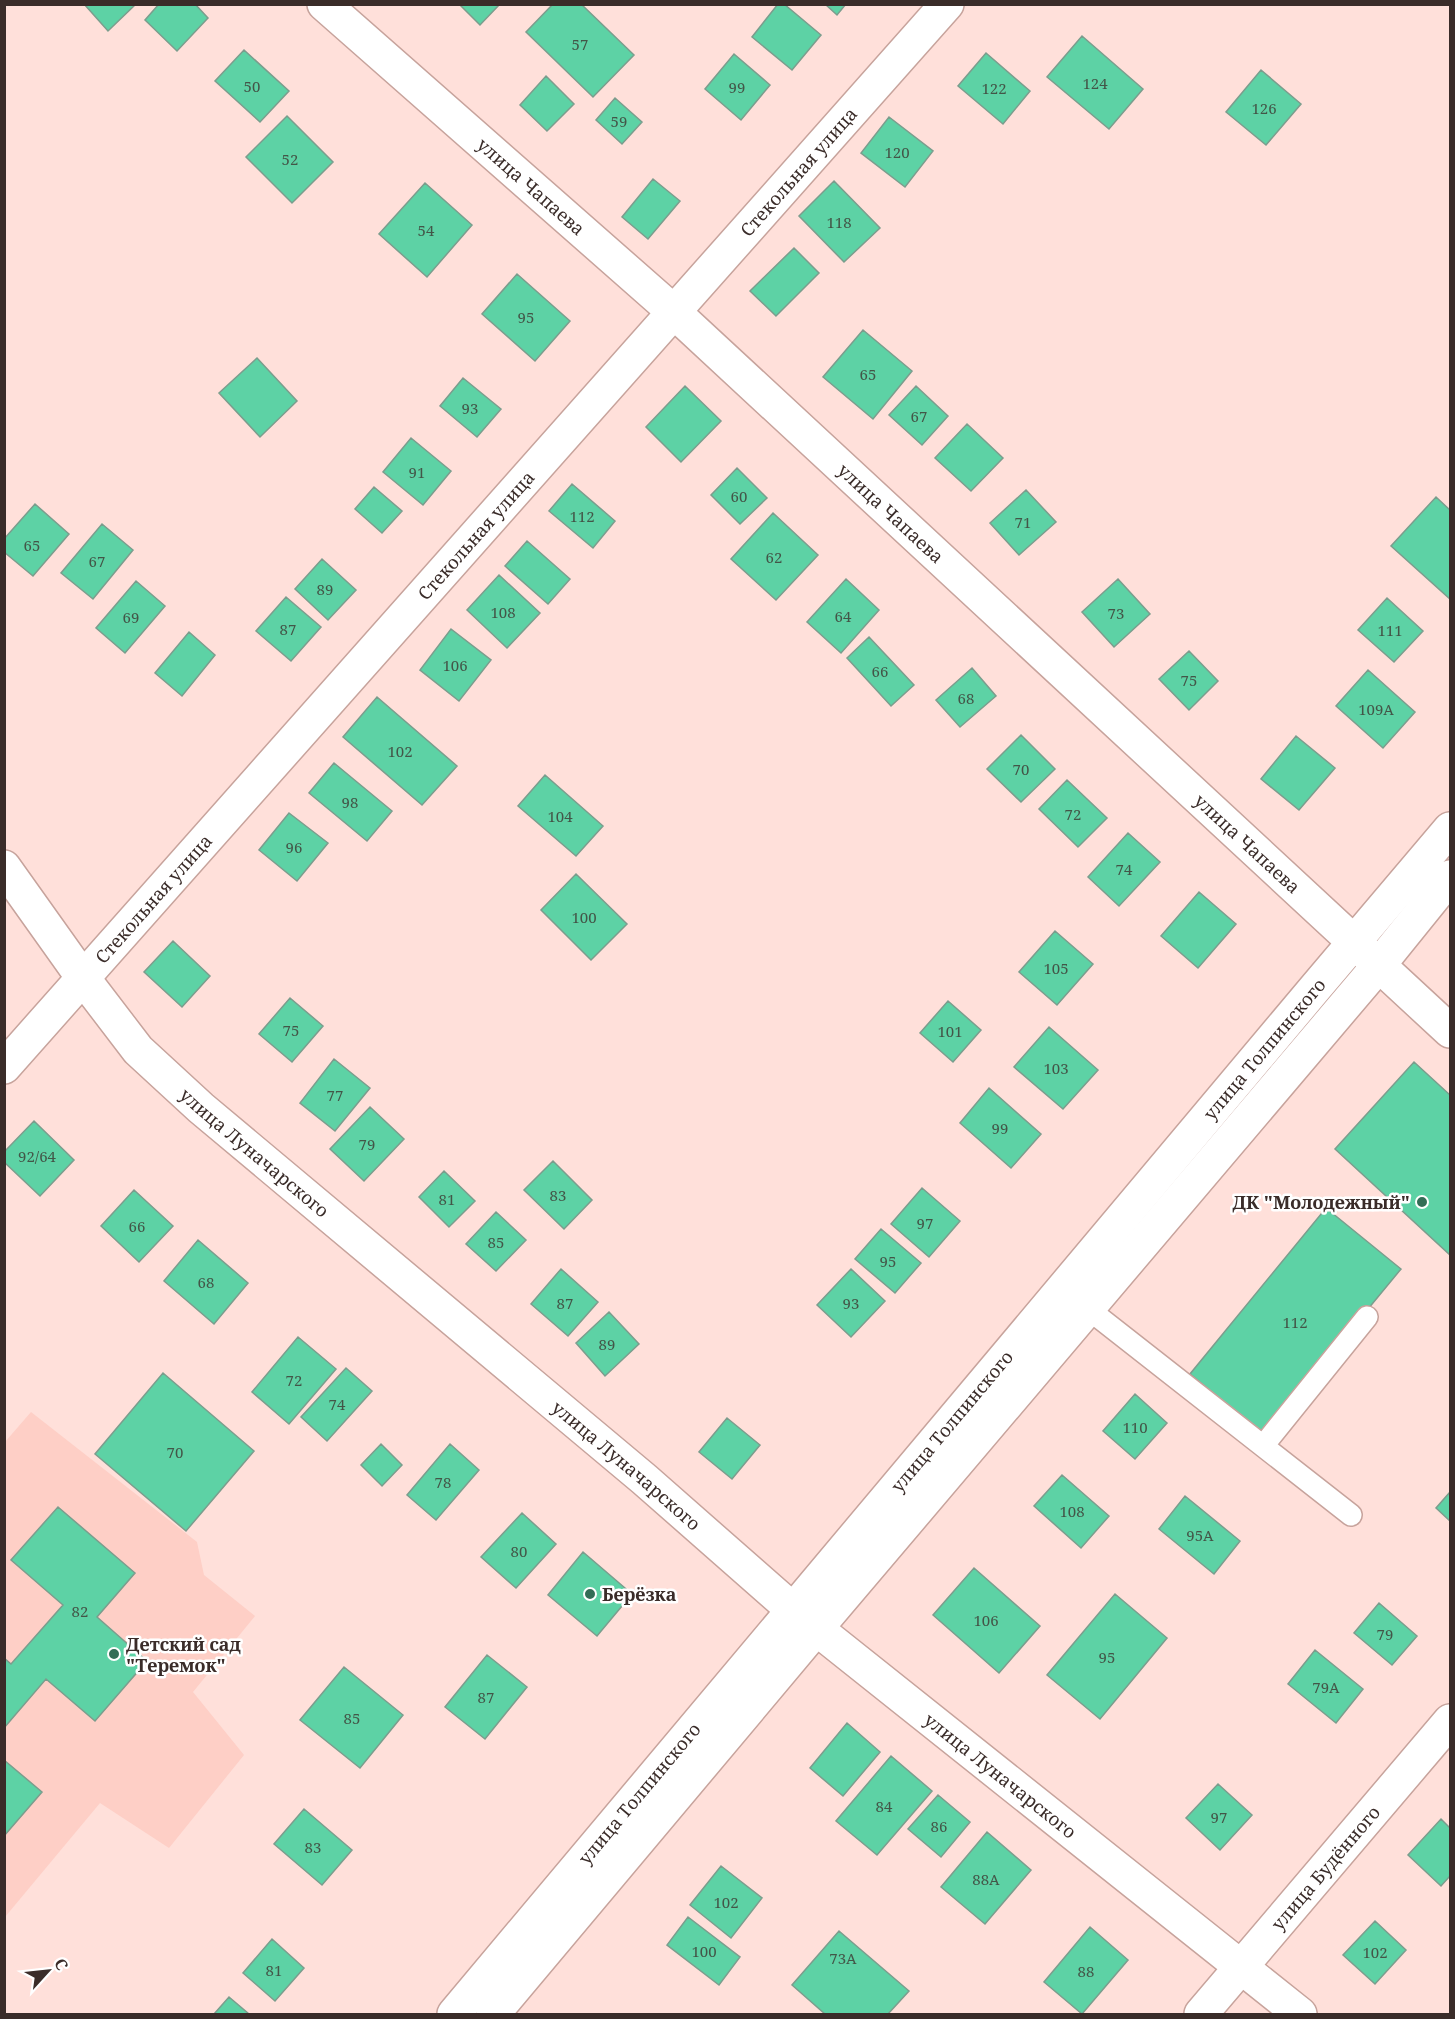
<svg xmlns="http://www.w3.org/2000/svg" width="1455" height="2019" viewBox="0 0 1455 2019" font-family="'Noto Serif',serif">
<rect width="100%" height="100%" fill="#ffe0da"/>
<path fill="#fecfc6" d="M31 1412 197 1542 204 1575 255 1616 193 1692 244 1755 169 1848 100 1803 5 1917V1442Z"/>
<path fill="#5dd2a5" stroke="#7b9d8d" stroke-width="1.5" d="M84 4H136L108 31Z
M159 4H195L208 18 177 51 145 20Z
M459 4H500L480 25Z
M553 4H581L634 55 593 97 526 32Z
M778 4H784L821 35 792 70 752 37Z
M825 4H846L837 15Z
M1082 36 1143 89 1109 129 1047 77Z
M244 50 289 91 260 122 215 81Z
M986 53 1030 91 1003 124 958 86Z
M734 54 770 85 741 120 705 89Z
M1261 70 1301 104 1266 145 1226 112Z
M546 76 574 104 547 131 520 105Z
M615 98 642 122 622 144 596 120Z
M287 116 333 162 292 203 246 157Z
M889 117 933 151 905 187 861 153Z
M653 179 680 201 648 239 622 217Z
M834 181 880 228 844 262 799 216Z
M425 183 472 225 427 277 379 234Z
M794 248 819 273 776 316 750 291Z
M517 274 570 321 535 361 482 314Z
M863 330 912 371 873 419 823 377Z
M257 358 297 401 260 437 219 393Z
M463 378 501 409 477 437 440 406Z
M685 386 721 421 681 462 646 427Z
M916 386 948 416 922 445 889 415Z
M967 424 1003 458 971 491 935 458Z
M411 438 451 471 423 505 383 472Z
M737 468 767 498 740 524 711 495Z
M572 484 615 521 593 548 549 511Z
M374 487 402 511 382 533 355 509Z
M1026 490 1056 522 1019 555 990 523Z
M1436 497 1450 510V599L1391 546Z
M35 504 69 534 33 576 4 552V539Z
M773 513 818 555 776 600 731 559Z
M102 524 133 550 93 599 61 573Z
M527 541 570 579 548 604 505 566Z
M322 559 356 590 328 620 295 589Z
M499 575 540 613 507 648 467 610Z
M846 579 879 610 841 653 807 622Z
M1118 579 1150 614 1114 647 1082 612Z
M136 581 165 606 125 653 96 628Z
M286 597 321 627 291 661 256 631Z
M1387 598 1423 631 1394 662 1358 630Z
M451 629 491 660 459 701 420 670Z
M189 632 215 655 182 696 155 673Z
M869 637 914 685 891 706 847 658Z
M1189 651 1218 681 1189 710 1159 679Z
M972 668 996 696 960 727 936 700Z
M1368 670 1415 712 1383 748 1336 706Z
M377 697 457 766 422 805 343 737Z
M1021 735 1055 769 1021 802 987 769Z
M1296 736 1335 768 1299 810 1261 779Z
M334 763 392 811 367 841 309 793Z
M545 775 603 826 576 856 518 806Z
M1067 780 1107 818 1078 847 1039 809Z
M289 813 328 843 297 881 259 850Z
M1128 833 1160 862 1119 906 1088 877Z
M576 874 627 924 591 960 541 910Z
M1199 892 1236 924 1198 968 1161 936Z
M1055 931 1093 964 1057 1005 1019 972Z
M173 941 210 976 182 1007 144 972Z
M290 998 323 1026 292 1062 259 1034Z
M948 1001 981 1030 953 1062 920 1033Z
M1049 1027 1098 1070 1063 1109 1014 1067Z
M334 1059 370 1088 335 1131 300 1103Z
M1414 1062 1450 1095V1255L1335 1149Z
M989 1088 1041 1134 1011 1168 960 1123Z
M370 1107 404 1139 364 1181 330 1149Z
M34 1121 74 1160 40 1196 4 1162V1152Z
M553 1161 592 1200 564 1229 524 1190Z
M444 1171 475 1201 449 1227 419 1197Z
M922 1188 960 1221 929 1257 891 1224Z
M134 1190 173 1226 139 1262 101 1226Z
M1326 1208 1401 1269 1264 1435 1190 1374Z
M496 1212 526 1240 496 1271 466 1244Z
M881 1229 921 1263 895 1293 855 1259Z
M198 1240 248 1283 214 1324 164 1281Z
M561 1269 598 1302 568 1336 531 1304Z
M851 1269 885 1301 851 1337 817 1305Z
M609 1312 639 1344 605 1376 576 1343Z
M298 1337 336 1369 289 1424 252 1392Z
M346 1368 372 1391 327 1441 301 1417Z
M163 1373 254 1451 186 1531 95 1454Z
M1135 1394 1167 1423 1135 1459 1103 1431Z
M727 1418 760 1445 732 1479 699 1452Z
M381 1444 402 1465 382 1486 361 1465Z
M450 1444 479 1470 436 1520 407 1495Z
M1062 1475 1109 1516 1081 1548 1034 1506Z
M1450 1492V1521L1436 1508Z
M1185 1496 1240 1541 1214 1574 1159 1529Z
M58 1507 135 1573 97 1617 147 1661 95 1721 46 1679 4 1728V1658L11 1664 63 1605 11 1560Z
M522 1513 556 1544 516 1588 481 1557Z
M583 1552 632 1594 597 1636 548 1595Z
M974 1568 1040 1626 999 1673 933 1615Z
M1115 1594 1167 1638 1100 1719 1047 1675Z
M1379 1603 1417 1636 1392 1665 1354 1633Z
M1315 1650 1363 1689 1336 1723 1288 1684Z
M487 1655 527 1687 485 1739 445 1707Z
M344 1667 403 1715 360 1768 300 1720Z
M847 1723 880 1752 843 1796 810 1768Z
M891 1756 932 1791 877 1855 836 1821Z
M4 1760 42 1792 4 1836Z
M1218 1784 1252 1815 1220 1850 1186 1818Z
M938 1795 970 1822 941 1857 908 1829Z
M304 1809 352 1850 322 1885 274 1844Z
M1441 1819 1450 1828V1876L1441 1886 1408 1855Z
M987 1832 1031 1870 985 1924 941 1887Z
M721 1866 762 1898 731 1938 690 1905Z
M688 1917 740 1957 719 1985 667 1945Z
M1375 1921 1406 1950 1375 1984 1343 1955Z
M1090 1927 1128 1960 1082 2014 1044 1982Z
M839 1931 909 1991 888 2014H825L792 1985Z
M272 1939 304 1968 275 2001 243 1973Z
M229 1997 249 2014H214Z"/>
<g fill="none" stroke-linecap="round" stroke-linejoin="round">
<defs>
<path id="service" d="M1087 1308 1351 1515
M1263 1446 1367 1317"/>
<g id="minor">
<path id="s1" d="M4 1067 947 4"/>
<path id="s2" d="M1201 2014 1450 1721"/>
</g>
<g id="secondary">
<path id="s3" d="M324 4 674 312 1450 1031"/>
<path id="s4" d="M4 867 83 978 138 1050 201 1108 644 1479 793 1610 1300 2014"/>
<path id="s5" d="M454 2014 1316 987 1450 829"/>
<path d="M493 2014 816 1629 1379 965 1450 877"/>
</g>
</defs>
<use href="#service" stroke="#c7a39c" stroke-width="24"/>
<use href="#minor" stroke="#c7a39c" stroke-width="36"/>
<use href="#secondary" stroke="#c7a39c" stroke-width="36"/>
<use href="#service" stroke="#fff" stroke-width="21"/>
<use href="#minor" stroke="#fff" stroke-width="33"/>
<use href="#secondary" stroke="#fff" stroke-width="33"/>
</g>
<g fill="#336d56" stroke="#fff" stroke-width="2">
<circle cx="1422" cy="1202" r="6"/>
<circle cx="590" cy="1594" r="6"/>
<circle cx="114" cy="1654" r="6"/>
</g>
<g text-anchor="middle" dominant-baseline="central" stroke-width="5" stroke-linejoin="round" paint-order="stroke">
<g font-size="15" fill="#435648">
<text x="580" y="44">57</text>
<text x="1095" y="83">124</text>
<text x="252" y="86">50</text>
<text x="737" y="87">99</text>
<text x="994" y="88">122</text>
<text x="1264" y="108">126</text>
<text x="619" y="121">59</text>
<text x="897" y="152">120</text>
<text x="290" y="159">52</text>
<text x="839" y="222">118</text>
<text x="426" y="230">54</text>
<text x="526" y="317">95</text>
<text x="868" y="374">65</text>
<text x="470" y="408">93</text>
<text x="919" y="416">67</text>
<text x="417" y="472">91</text>
<text x="739" y="496">60</text>
<text x="582" y="516">112</text>
<text x="1023" y="522">71</text>
<text x="32" y="545">65</text>
<text x="774" y="557">62</text>
<text x="97" y="561">67</text>
<text x="325" y="589">89</text>
<text x="503" y="612">108</text>
<text x="1116" y="613">73</text>
<text x="843" y="616">64</text>
<text x="131" y="617">69</text>
<text x="288" y="629">87</text>
<text x="1390" y="630">111</text>
<text x="455" y="665">106</text>
<text x="880" y="671">66</text>
<text x="1189" y="680">75</text>
<text x="966" y="698">68</text>
<text x="1376" y="709">109А</text>
<text x="400" y="751">102</text>
<text x="1021" y="769">70</text>
<text x="350" y="802">98</text>
<text x="1073" y="814">72</text>
<text x="560" y="816">104</text>
<text x="294" y="847">96</text>
<text x="1124" y="869">74</text>
<text x="584" y="917">100</text>
<text x="1056" y="968">105</text>
<text x="291" y="1030">75</text>
<text x="950" y="1031">101</text>
<text x="1056" y="1068">103</text>
<text x="335" y="1095">77</text>
<text x="1000" y="1128">99</text>
<text x="367" y="1144">79</text>
<text x="37" y="1156">92/64</text>
<text x="558" y="1195">83</text>
<text x="447" y="1199">81</text>
<text x="925" y="1223">97</text>
<text x="137" y="1226">66</text>
<text x="496" y="1242">85</text>
<text x="888" y="1261">95</text>
<text x="206" y="1282">68</text>
<text x="565" y="1303">87</text>
<text x="851" y="1303">93</text>
<text x="1295" y="1322">112</text>
<text x="607" y="1344">89</text>
<text x="294" y="1380">72</text>
<text x="337" y="1404">74</text>
<text x="1135" y="1427">110</text>
<text x="175" y="1452">70</text>
<text x="443" y="1482">78</text>
<text x="1072" y="1511">108</text>
<text x="1200" y="1535">95А</text>
<text x="519" y="1551">80</text>
<text x="80" y="1611">82</text>
<text x="986" y="1620">106</text>
<text x="1385" y="1634">79</text>
<text x="1107" y="1657">95</text>
<text x="1326" y="1687">79А</text>
<text x="486" y="1697">87</text>
<text x="352" y="1718">85</text>
<text x="884" y="1806">84</text>
<text x="1219" y="1817">97</text>
<text x="939" y="1826">86</text>
<text x="313" y="1847">83</text>
<text x="986" y="1879">88А</text>
<text x="726" y="1902">102</text>
<text x="704" y="1951">100</text>
<text x="1375" y="1952">102</text>
<text x="843" y="1958">73А</text>
<text x="274" y="1970">81</text>
<text x="1086" y="1971">88</text>
</g>
<g font-size="18" fill="#3a2c29" stroke="#fff">
<text stroke="none"><textPath href="#s1" startOffset="1197">Стекольная улица</textPath></text>
<text stroke="none"><textPath href="#s3" startOffset="276">улица Чапаева</textPath></text>
<text stroke="none"><textPath href="#s3" startOffset="762">улица Чапаева</textPath></text>
<text stroke="none"><textPath href="#s1" startOffset="711">Стекольная улица</textPath></text>
<text stroke="none"><textPath href="#s3" startOffset="1248">улица Чапаева</textPath></text>
<text stroke="none"><textPath href="#s1" startOffset="225">Стекольная улица</textPath></text>
<text stroke="none"><textPath href="#s5" startOffset="1260">улица Толпинского</textPath></text>
<text stroke="none"><textPath href="#s4" startOffset="382">улица Луначарского</textPath></text>
<text stroke="none"><textPath href="#s5" startOffset="774">улица Толпинского</textPath></text>
<text stroke="none"><textPath href="#s4" startOffset="868">улица Луначарского</textPath></text>
<text stroke="none"><textPath href="#s4" startOffset="1354">улица Луначарского</textPath></text>
<text stroke="none"><textPath href="#s5" startOffset="288">улица Толпинского</textPath></text>
<text stroke="none"><textPath href="#s2" startOffset="192">улица Будённого</textPath></text>
</g>
<g font-size="18" font-weight="bold" fill="#3a2c29" stroke="#fff" text-anchor="start">
<text x="1410" y="1202" text-anchor="end">ДК "Молодежный"</text>
<text x="602" y="1594">Берёзка</text>
<text x="126" y="1644">Детский сад<tspan x="126" dy="21">"Теремок"</tspan></text>
</g>
</g>
<rect width="1455" height="2019" fill="none" stroke="#3a2c29" stroke-width="12"/>
<g transform="translate(48 1971) rotate(63)" stroke="#ffffff" stroke-width="4.5" paint-order="stroke">
<path d="M0-4.5L10 22L0 15L-10 22Z" fill="#3a2c29"/>
<text y="-9" font-size="16" font-weight="bold" text-anchor="middle" fill="#3a2c29">С</text>
</g>
</svg>
